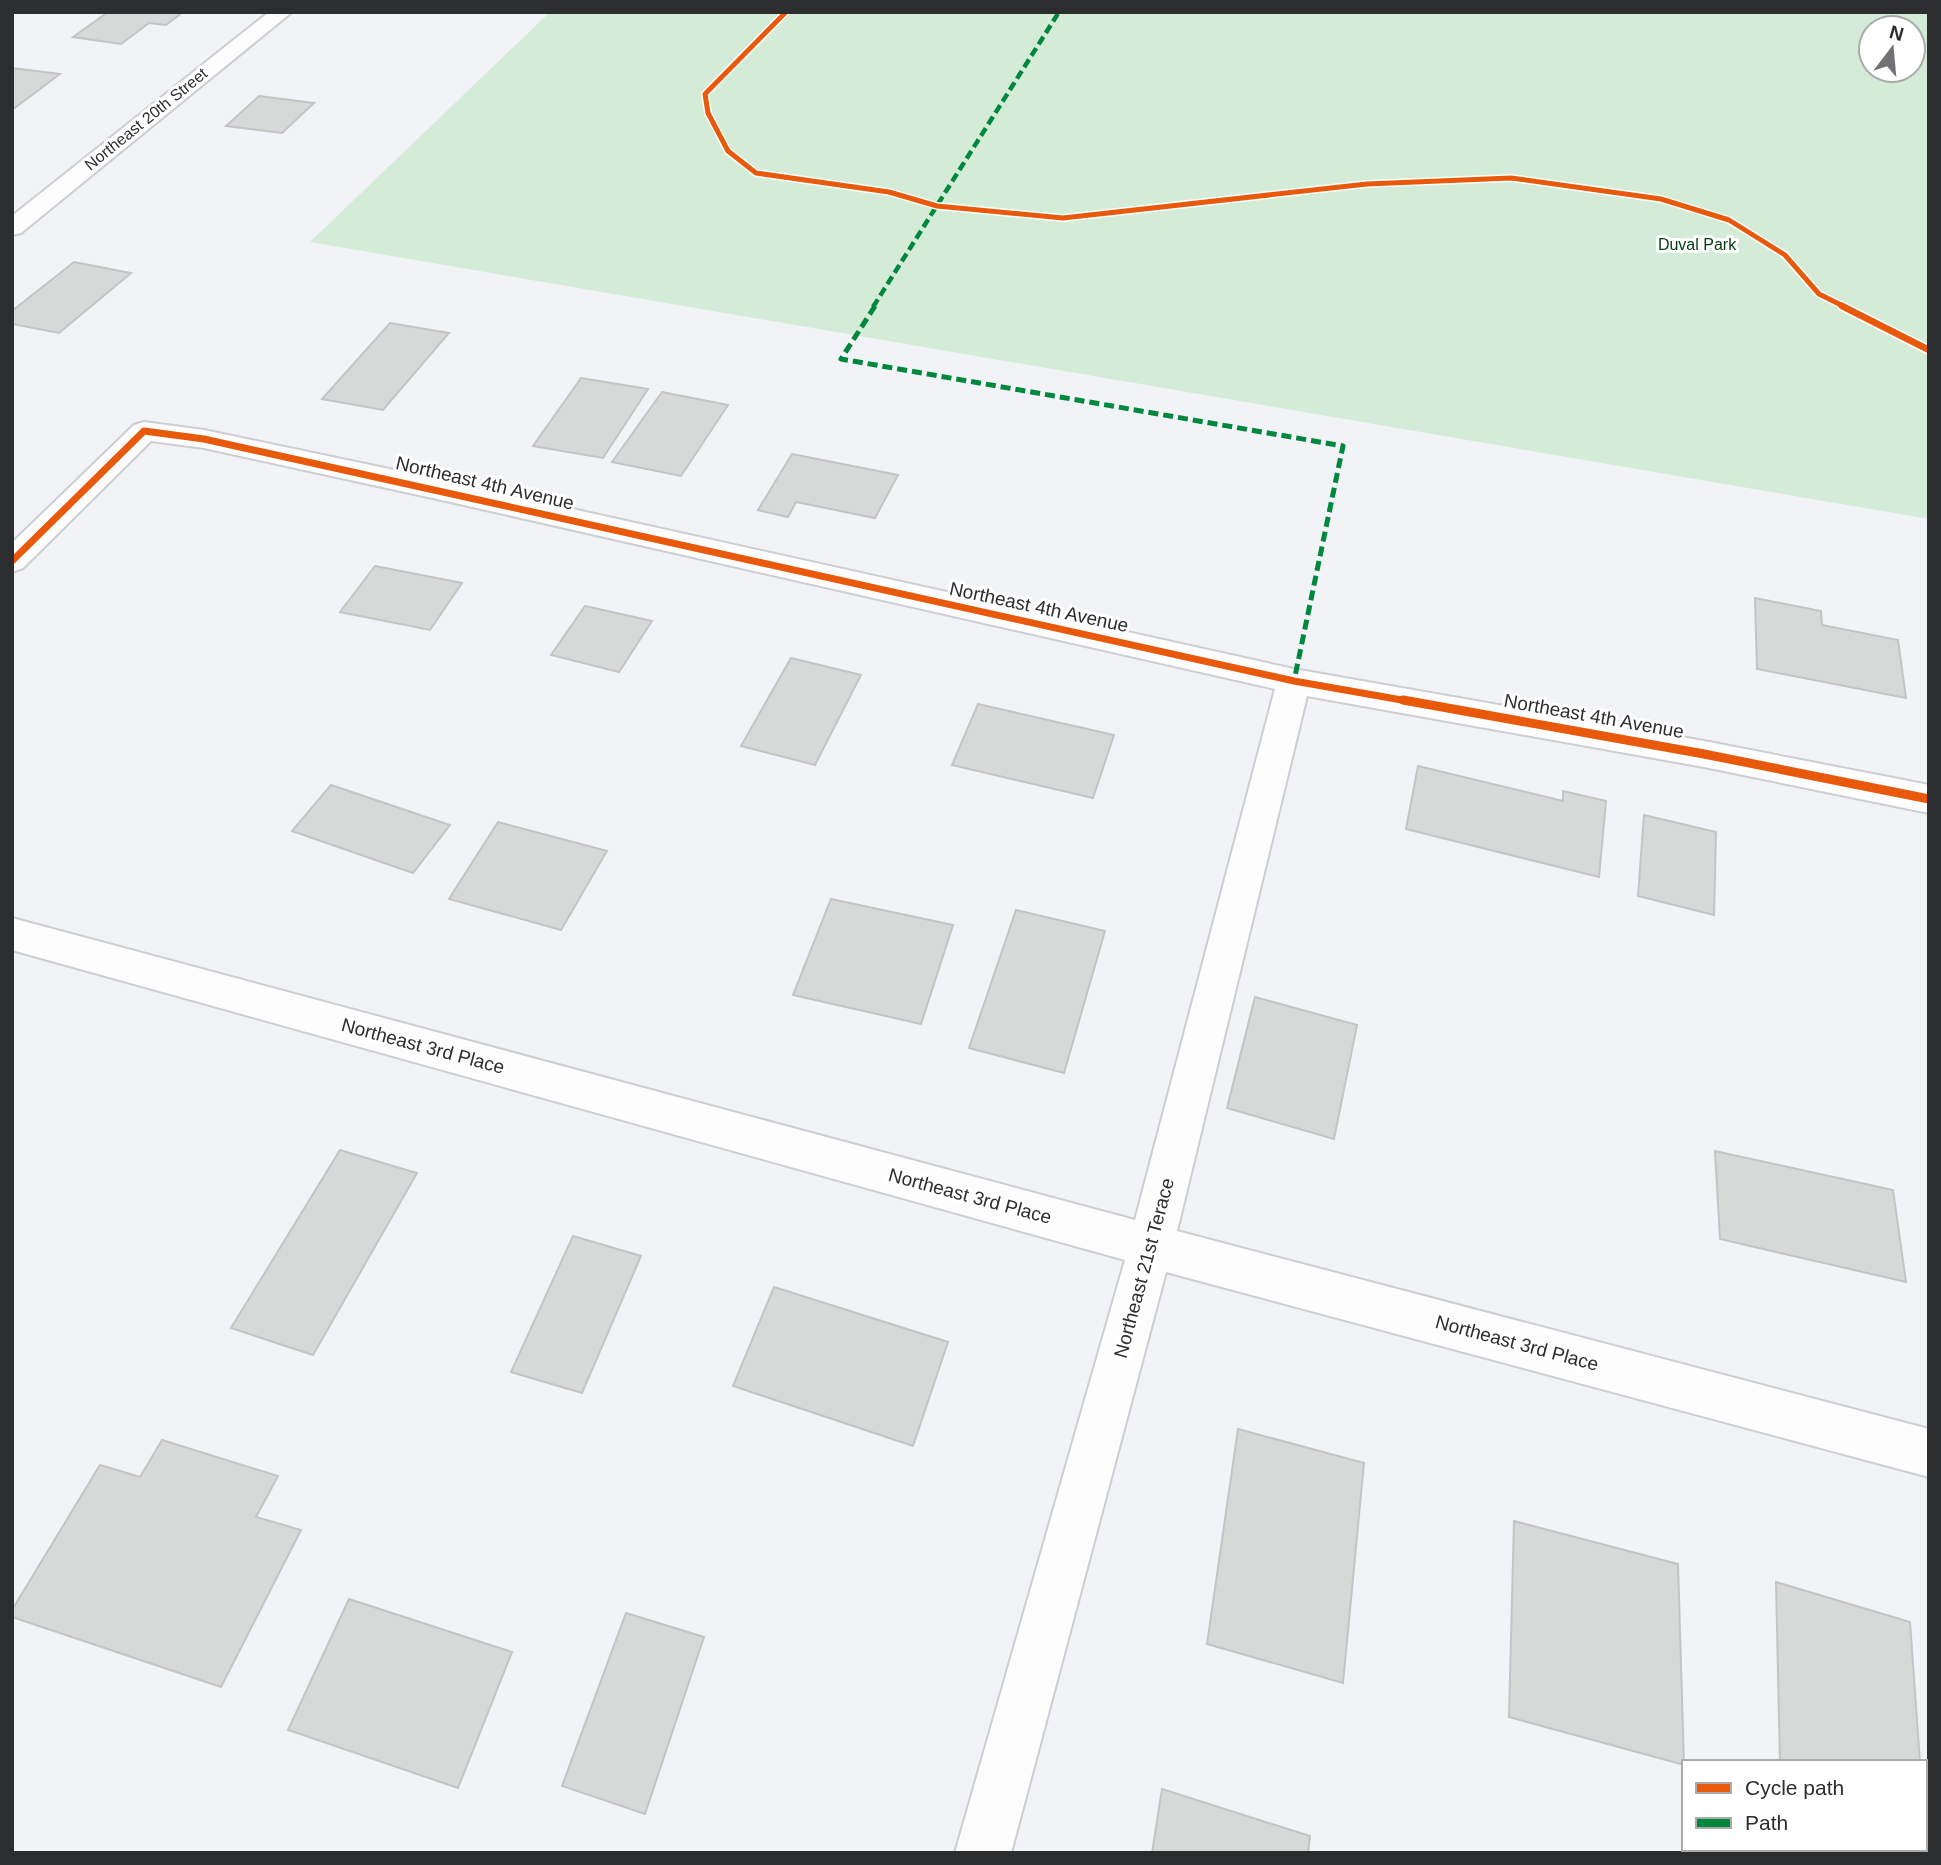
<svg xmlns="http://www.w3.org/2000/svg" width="1941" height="1865" viewBox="0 0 1941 1865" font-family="Arial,sans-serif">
<rect width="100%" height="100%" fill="#f1f3f6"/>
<path fill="#d4ecd7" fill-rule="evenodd" d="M550 12H1929V519L310 242ZM1871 28H1913V70H1871Z"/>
<path fill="#d7d8d8" stroke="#c4c4c5" stroke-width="2" d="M108 12H183L166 25 149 23 121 44 73 37Z
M12 68 60 74 12 110Z
M259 96 314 103 282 133 226 126Z
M74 262 131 273 59 333 12 324V311Z
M390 323 449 333 383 410 322 399Z
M581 378 648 389 603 458 533 446Z
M662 392 728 405 681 476 612 462Z
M792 454 898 475 875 518 796 502 788 517 758 510Z
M375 566 462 583 430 630 340 612Z
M1755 598 1821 611 1822 625 1898 640 1906 698 1757 669Z
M585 606 652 621 619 672 551 655Z
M791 658 861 675 815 765 741 746Z
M978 704 1114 735 1093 798 952 765Z
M1418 766 1563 801V791L1606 801 1599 877 1406 829Z
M331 785 450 825 413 873 292 831Z
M1644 815 1716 832 1714 915 1638 896Z
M498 822 607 851 561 930 449 899Z
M831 899 953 925 921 1024 793 995Z
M1016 910 1105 931 1064 1073 969 1048Z
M1255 997 1357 1025 1334 1139 1227 1108Z
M340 1150 417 1173 313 1355 231 1328Z
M1715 1151 1893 1190 1906 1282 1720 1239Z
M573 1236 641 1256 582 1393 511 1372Z
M774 1287 948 1342 913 1446 733 1386Z
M1238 1429 1364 1463 1343 1683 1207 1644Z
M162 1440 278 1476 256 1517 301 1530 221 1687 12 1617V1610L100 1465 140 1477Z
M1514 1521 1678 1564 1684 1765 1509 1717Z
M1776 1582 1910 1622 1920 1762H1780Z
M349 1599 512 1652 458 1788 288 1730Z
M626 1613 704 1637 645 1814 562 1786Z
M1162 1789 1310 1836 1308 1853H1152Z"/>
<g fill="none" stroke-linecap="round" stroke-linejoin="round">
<defs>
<path id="minor" d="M269 12H292L21 233 12 235V216Z
M144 422 204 430 437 479 1294 669 1704 741 1929 785V813L1704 767 1307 696 1177 1231 1929 1429V1477L1166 1272 1011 1853H955L1125 1260 12 950V918L1135 1220 1275 689 437 499 204 448 151 441 23 568 12 572V543L134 425Z"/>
</defs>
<use href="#minor" stroke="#cdced1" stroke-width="4"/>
<use href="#minor" fill="#fdfdfe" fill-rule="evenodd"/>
<path stroke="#00873e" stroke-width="4.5" stroke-dasharray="9 4.5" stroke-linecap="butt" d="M873 307 1059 12"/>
<path stroke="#00873e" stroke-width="5" stroke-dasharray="10 5" stroke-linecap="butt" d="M875 306 841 359 1343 446 1294 681"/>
<defs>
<path id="cycleway-far2" d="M786 12 705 94 708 113 728 151 756 173 889 192 937 206 1063 218 1367 184 1511 178 1661 199 1729 220 1785 255 1819 294 1845 307"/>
<path id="cycleway-far1" d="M1842 306 1929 350
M12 561 144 431 204 439 1294 681 1413 702"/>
<path id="cycleway" d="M1403 700 1704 754 1929 799"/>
</defs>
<use href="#cycleway-far2" stroke="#fff" stroke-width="8"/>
<use href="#cycleway-far1" stroke="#fff" stroke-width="10"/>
<use href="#cycleway" stroke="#fff" stroke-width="13"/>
<use href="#cycleway-far2" stroke="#e8590c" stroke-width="5"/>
<use href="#cycleway-far1" stroke="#e8590c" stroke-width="7"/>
<use href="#cycleway" stroke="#e8590c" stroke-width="9"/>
</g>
<g text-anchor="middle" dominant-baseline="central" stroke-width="6" stroke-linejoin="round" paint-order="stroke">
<g font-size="16" fill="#2c2d2f" stroke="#fff">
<text transform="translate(146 119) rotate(-39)">Northeast 20th Street</text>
</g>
<g font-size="16" fill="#003a0a" stroke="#fff">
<text x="1697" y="244">Duval Park</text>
</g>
<g font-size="19" fill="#2c2d2f" stroke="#fff">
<text transform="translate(485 483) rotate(13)">Northeast 4th Avenue</text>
<text transform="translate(1039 607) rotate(12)">Northeast 4th Avenue</text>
<text transform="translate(1594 716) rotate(10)">Northeast 4th Avenue</text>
<text transform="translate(423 1046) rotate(15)">Northeast 3rd Place</text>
<text transform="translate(970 1196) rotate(15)">Northeast 3rd Place</text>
<text transform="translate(1144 1268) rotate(-75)">Northeast 21st Terace</text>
<text transform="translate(1517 1343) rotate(15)">Northeast 3rd Place</text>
</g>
</g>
<rect width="1941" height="1865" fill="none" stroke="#2c2d2f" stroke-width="28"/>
<rect x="1682" y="1760" width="245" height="91" fill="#ffffff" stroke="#ababac" stroke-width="2"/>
<rect x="1696" y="1783" width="35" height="10" fill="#e8590c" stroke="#ababac" stroke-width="2"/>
<text x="1745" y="1795" font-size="21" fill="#2c2d2f">Cycle path</text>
<rect x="1696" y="1818" width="35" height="10" fill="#00873e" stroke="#ababac" stroke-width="2"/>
<text x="1745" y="1830" font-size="21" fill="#2c2d2f">Path</text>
<g transform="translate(1892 49) rotate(16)"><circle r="33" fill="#ffffff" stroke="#ababac" stroke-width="2"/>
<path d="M0-5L12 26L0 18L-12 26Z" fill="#717275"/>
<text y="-10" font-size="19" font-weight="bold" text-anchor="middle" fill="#2c2d2f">N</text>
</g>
</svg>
